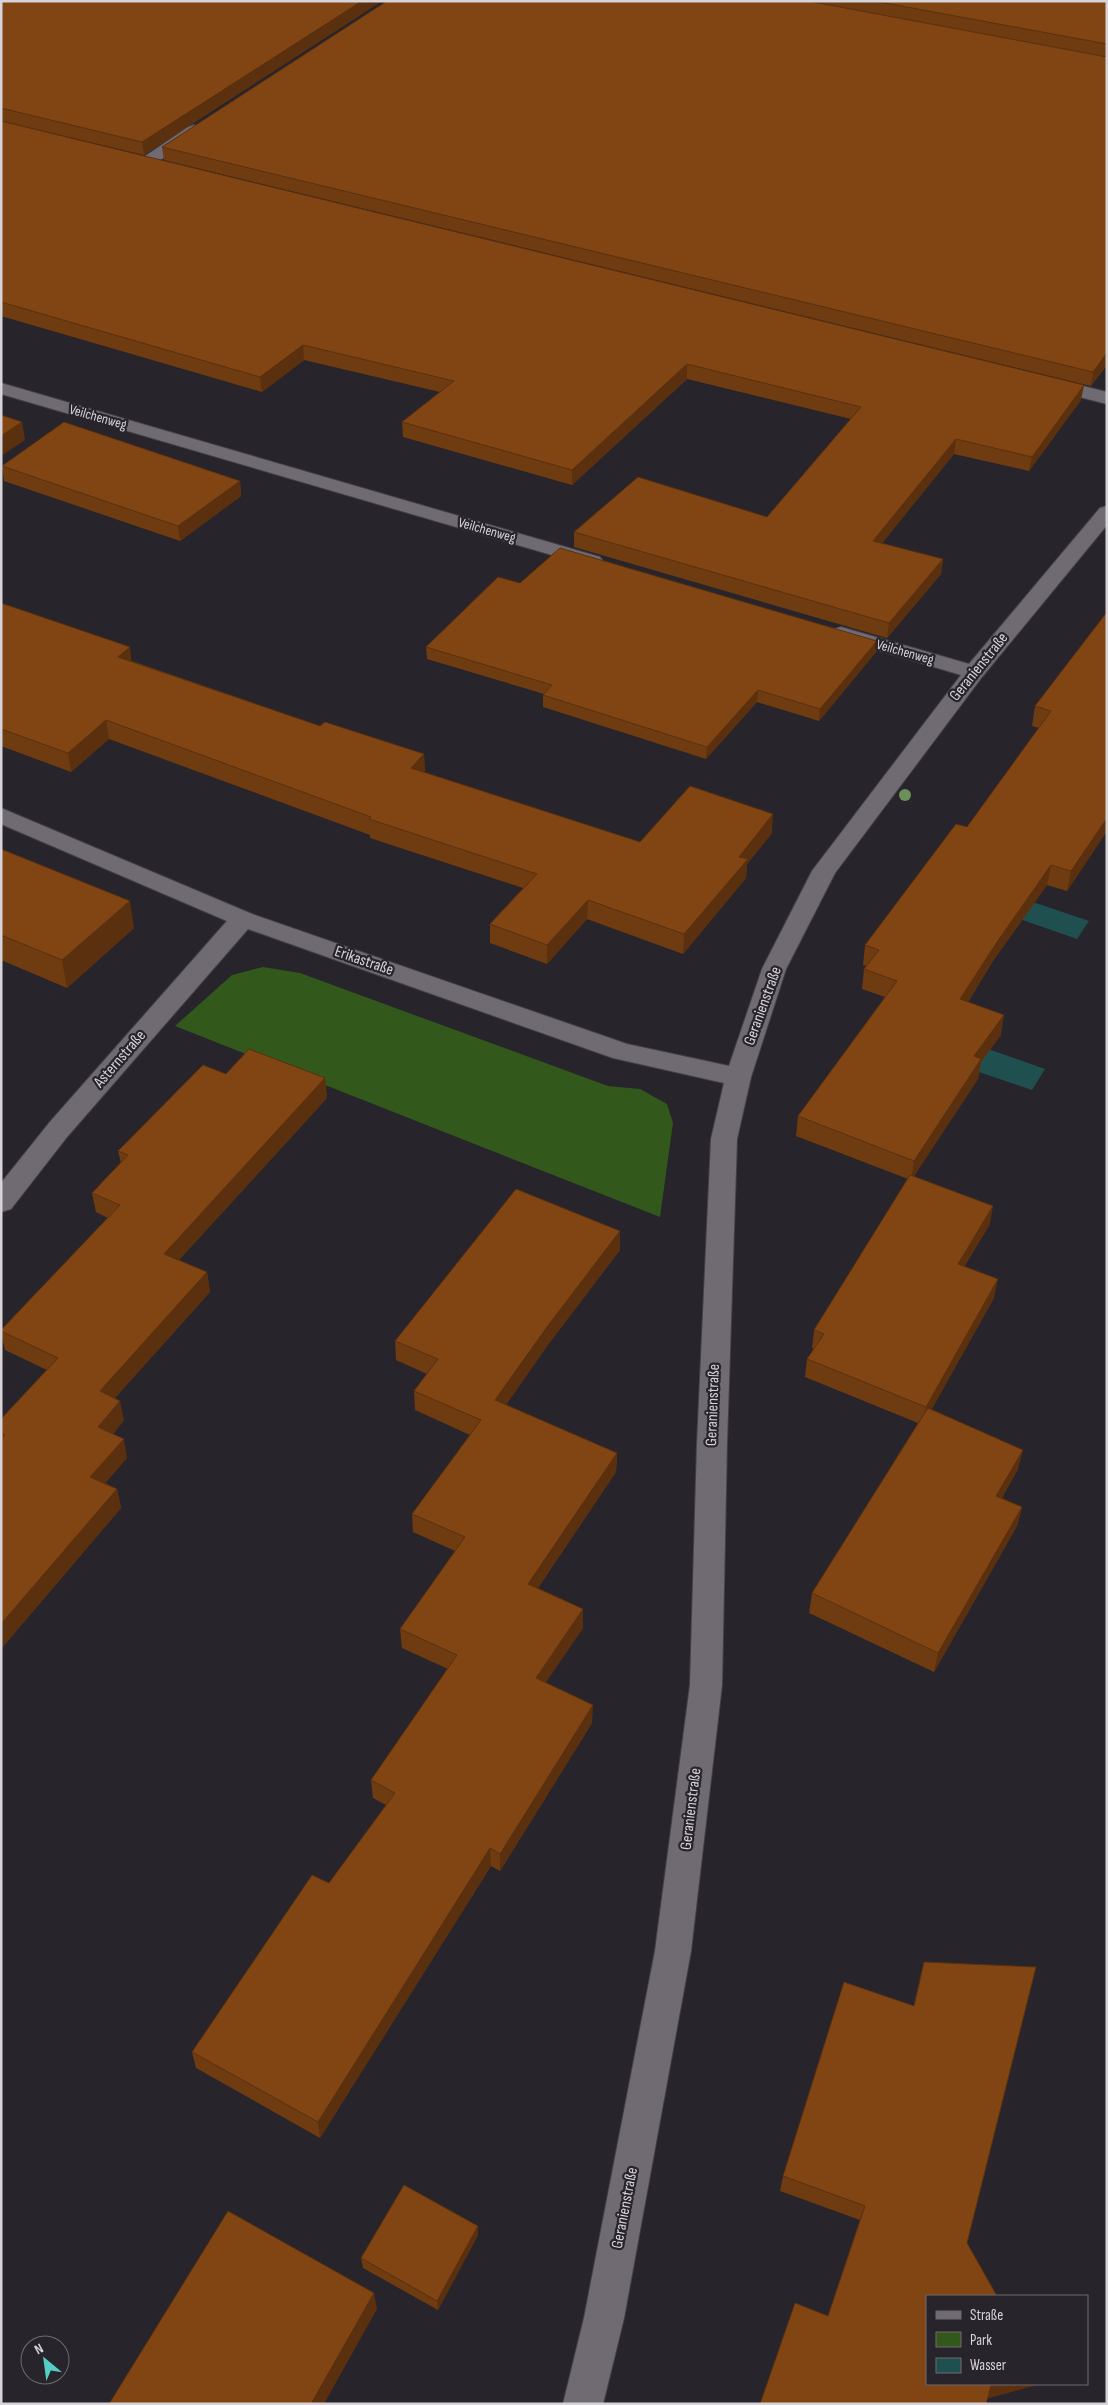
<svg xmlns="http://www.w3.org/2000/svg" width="1108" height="2405" viewBox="0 0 1108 2405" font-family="'Sofia Sans Condensed',sans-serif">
<rect width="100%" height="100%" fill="#28242b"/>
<path fill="#32581c" d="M263 967 300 973 608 1086 640 1089 667 1104 673 1123 660 1217 175 1026 232 975Z"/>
<path fill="#204f50" d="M1024 899 1089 921 1077 939 1011 916Z
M977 1045 1045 1069 1032 1090 964 1067Z"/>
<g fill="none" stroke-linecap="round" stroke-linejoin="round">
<defs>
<path id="street" d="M194 125 200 127 202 130 200 133 153 165H141L139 162 141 159 188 127Z
M1047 377 1107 392V404L1040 387 1038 383 1040 379Z
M1 383 600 557 603 561 600 565 593 567 586 565 1 394Z
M1107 506V525L982 677 835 873 786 969 751 1077 737 1139 727 1443 722 1685 691 1951 624 2318 603 2404H563L584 2318 655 1951 690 1685 697 1443 711 1139 724 1083 613 1058 248 929 67 1137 11 1209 1 1212V1183L49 1123 227 921 1 824V808L252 914 627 1044 729 1066 762 969 812 871 961 675 834 637 830 633 834 629 841 627 969 664 1100 508Z"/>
</defs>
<use href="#street" stroke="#444146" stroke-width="2"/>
<use href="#street" fill="#706b73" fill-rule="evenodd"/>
</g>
<circle fill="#6b9159" cx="905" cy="795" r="6"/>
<path fill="#6f3b11" d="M1 1H382L144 155 1 121Z
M387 1H1107V365L1091 386 164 160 162 147Z
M1 121 1081 400 1029 471 954 454 882 543 943 559 941 574 887 638 574 547V532L767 517 851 419 687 379 572 485 403 437 402 422 440 392 304 360 262 392 1 316Z
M2 466 240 481 241 496 180 541 4 481Z
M520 583 877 641 876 652 819 721 757 702 706 759 543 707V695L544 694 427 659 426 647Z
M1 603 132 661 320 726 424 754 425 773 640 842 772 833 747 864 746 878 683 954 587 919 547 964 490 943V924L523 888 370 838V835L109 739 71 772 1 746Z
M1107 612V831L1067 891 1047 885 993 961 968 1002 1001 1035 981 1062 978 1079 914 1176 990 1224 964 1267 994 1298 931 1410 1018 1469 1002 1498 1022 1507 1017 1526 934 1672 809 1613 812 1593 918 1423 805 1377 807 1359 814 1349 812 1348 814 1330 908 1179 796 1136 798 1116 885 997 862 989 864 969 867 966 863 965 865 945 967 827 1039 728 1032 726 1035 706Z
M1 849 134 928 67 988 1 960Z
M226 1074 325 1078 327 1098 179 1260 207 1272 210 1292 115 1398 124 1420 113 1434 127 1458 105 1483 117 1489 121 1508 1 1649V1419L47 1370 5 1350 1 1333V1330L108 1218 96 1212 92 1193 121 1163 118 1151Z
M620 1250 547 1346 506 1405 617 1453 616 1472 538 1588 583 1609V1628L545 1683 592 1723 500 1871 491 1866 320 2138 196 2068 192 2052 329 1883 386 1805 373 1798 371 1780 448 1669 402 1648 400 1629 455 1551 413 1532 412 1514 470 1435 415 1410 414 1391 427 1374 396 1360 395 1341Z
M1036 1967 828 2316 860 2220 780 2191 783 2176 913 2006Z
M478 2235 438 2310 363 2268 361 2258Z"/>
<path fill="#5a300e" d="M362 1H382L144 155 142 142Z
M303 345 304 360 262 392 260 377Z
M1107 353 1106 365 1091 386 1093 372Z
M687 364V379L572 485V470Z
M1084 385 1081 400 1029 471 1032 457Z
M22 422 25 440 1 456V436Z
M956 439 954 454 872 556 873 541Z
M240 481 241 496 180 541 178 526Z
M943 559 941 574 887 638 889 623Z
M877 641 876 652 819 721 820 709Z
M130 647 132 666 118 657Z
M758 690 757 702 706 759 707 747Z
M106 720 109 739 71 772 68 753Z
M424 754 425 773 411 768Z
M773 814 772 833 747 864 746 878 683 954 684 934 739 857Z
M1107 818V831L1067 891 1071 871Z
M1051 865 1047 885 993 961 957 1019 960 999 997 942Z
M588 900 587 919 547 964V945Z
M130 901 134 928 67 988 62 960Z
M1004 1015 1001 1035 981 1062 978 1079 911 1181 914 1161 974 1056Z
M325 1078 327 1098 167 1273 164 1254Z
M993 1206 990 1224 955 1282 958 1264Z
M620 1231V1250L547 1346 496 1419 495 1400 547 1327Z
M207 1272 210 1292 104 1410 100 1391Z
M998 1279 994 1298 923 1425 926 1407Z
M120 1401 124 1420 102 1446 98 1427Z
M124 1439 127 1458 95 1495 90 1477Z
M1023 1450 1018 1469 992 1515 996 1496Z
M617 1453 616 1472 528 1602V1584Z
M117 1489 121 1508 1 1649V1624Z
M1022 1507 1017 1526 934 1672 938 1653Z
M583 1609V1628L536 1697V1678Z
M593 1705 592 1723 500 1871V1854Z
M490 1848 491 1866 320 2138 318 2122Z
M478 2226V2235L438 2310 437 2301Z
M374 2293 377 2309 324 2404H311Z
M998 2384H1041L986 2399 991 2386Z"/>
<path fill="#814514" stroke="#5a300e" d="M1 1H362L142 142 1 108Z
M387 1H808L1107 57V353L1093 372 162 147Z
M874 1H1107V44Z
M1 121 1084 385 1032 457 956 439 873 541 943 559 889 623 574 532 638 477 767 517 861 407 687 364 572 470 402 422 454 381 303 345 260 377 1 302Z
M1 415 22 422 1 436Z
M64 422 240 481 178 526 2 466Z
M560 548 877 641 820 709 758 690 707 747 543 695 552 685 426 647 498 577 520 583Z
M1 603 130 647 118 657 320 726 325 722 424 754 411 768 640 842 690 786 773 814 739 857 748 859 684 934 588 900 547 945 490 924 537 874 369 819 371 817 106 720 68 753 1 729Z
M1107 612V818L1071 871 1051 865 997 942 960 999 1004 1015 974 1056 981 1059 914 1161 798 1116 897 981 864 969 879 950 865 945 956 824 967 827 1051 711 1035 706Z
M1 849 130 901 62 960 1 935Z
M249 1049 325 1078 164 1254 207 1272 100 1391 120 1401 98 1427 124 1439 90 1477 117 1489 1 1624V1439L5 1435 1 1433V1419L58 1358 1 1331V1330L120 1205 92 1193 128 1155 118 1151 203 1065 226 1074Z
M910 1175 993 1206 958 1264 998 1279 926 1407 807 1359 824 1334 814 1330Z
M516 1189 620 1231 547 1327 495 1400 617 1453 528 1584 583 1609 536 1678 593 1705 500 1854 490 1848 318 2122 192 2052 312 1875 329 1883 395 1793 371 1780 457 1655 400 1629 465 1537 412 1514 481 1420 414 1391 438 1359 395 1341Z
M928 1408 1023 1450 996 1496 1022 1507 938 1653 812 1593Z
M924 1962 1036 1967 967 2243 997 2296H927V2384H998L991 2386 986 2404H760L795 2303 828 2316 865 2206 783 2176 844 1982 914 2006Z
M404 2185 478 2226 437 2301 361 2258Z
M228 2211 374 2293 311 2404H109Z"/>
<g text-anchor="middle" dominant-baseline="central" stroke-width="4.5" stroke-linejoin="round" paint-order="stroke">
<g font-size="14" fill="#d7d4d9" stroke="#28242b">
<text transform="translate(98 417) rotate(16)">Veilchenweg</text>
<text transform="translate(487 530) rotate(16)">Veilchenweg</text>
<text transform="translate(905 652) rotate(16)">Veilchenweg</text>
</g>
<g font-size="16" fill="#d7d4d9" stroke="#28242b">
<text transform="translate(979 667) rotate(-51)">Geranienstraße</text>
<text transform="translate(364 961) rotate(19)">Erikastraße</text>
<text transform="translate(763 1006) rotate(-70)">Geranienstraße</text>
<text transform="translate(120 1059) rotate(-49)">Asternstraße</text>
<text transform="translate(713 1405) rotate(-88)">Geranienstraße</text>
<text transform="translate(691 1809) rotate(-83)">Geranienstraße</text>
<text transform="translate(625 2208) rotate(-79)">Geranienstraße</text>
</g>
</g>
<rect width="1108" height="2405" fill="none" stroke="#d7d4d9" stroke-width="5"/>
<rect x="926" y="2295" width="162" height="90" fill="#28242b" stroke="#6e6a71"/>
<rect x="936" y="2311" width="25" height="8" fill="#706b73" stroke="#6e6a71"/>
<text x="970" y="2320" font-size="15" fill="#d7d4d9">Straße</text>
<rect x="936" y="2332" width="25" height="15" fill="#32581c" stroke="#6e6a71"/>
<text x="970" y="2345" font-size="15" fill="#d7d4d9">Park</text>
<rect x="936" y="2358" width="25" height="15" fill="#204f50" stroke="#6e6a71"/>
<text x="970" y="2370" font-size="15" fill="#d7d4d9">Wasser</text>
<g transform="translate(45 2360) rotate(331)"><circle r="24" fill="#28242b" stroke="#6e6a71"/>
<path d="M0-4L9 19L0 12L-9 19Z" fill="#55cec6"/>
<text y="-8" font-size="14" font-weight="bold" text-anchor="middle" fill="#d7d4d9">N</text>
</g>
</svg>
